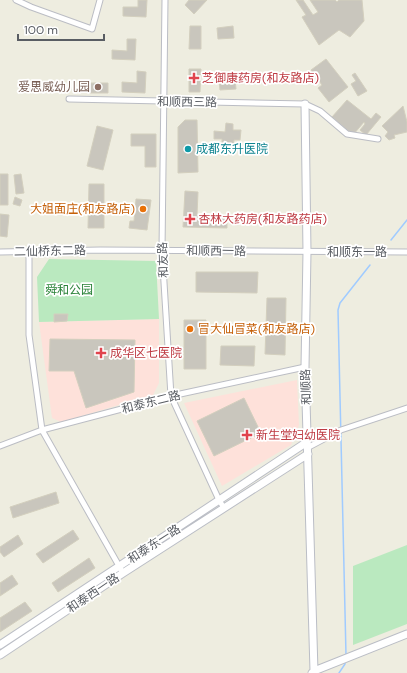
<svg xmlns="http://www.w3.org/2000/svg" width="407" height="673" viewBox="0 0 407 673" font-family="'DM Sans','Noto Sans SC',sans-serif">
<rect width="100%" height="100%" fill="#eeede0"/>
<path fill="#fee1da" d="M159 319V383L153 395 61 422 52 418 39 322Z
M297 380 299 425 291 445 222 486 184 403Z"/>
<path fill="#bae9bf" d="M49 259 156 261 159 319 39 322 37 277Z
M407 545V624L353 645V566Z"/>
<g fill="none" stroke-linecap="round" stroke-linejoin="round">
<path stroke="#a0cbff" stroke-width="1.5" d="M391 240 407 220
M346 655 338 310 340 303 370 265
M339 673 345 664V661"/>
</g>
<path fill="#c9c6bd" stroke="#d3cfbe" d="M138 0H147L146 17 123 16V7H138Z
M189 0H207L194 14 185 5Z
M296 0H303L313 15 318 12 310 0H335L337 2 339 0H362L364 21 350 37 339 30 319 45 302 17 306 15Z
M190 26H201V49H189Z
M233 26 234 38 218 39 217 28Z
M127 39H136L135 60 112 59V50L127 51Z
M326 59 348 87 329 102 318 88 322 85 311 70Z
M189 69H201L200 92H189Z
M137 71 146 72 145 93 122 92V82L137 83Z
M355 73 367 91 358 96 351 84 356 81 352 75Z
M235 78 236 89 220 90 219 79Z
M89 83H108V93H89Z
M347 100 371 119 376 113 381 117 366 135 360 130 365 124 364 122 353 135 332 117Z
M403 106 407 122V132L394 135 395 138 389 140 385 136 388 132 382 126Z
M185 120H197L198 172 178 173V127Z
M226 123 233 124V130H241L240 140H234L233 149H222V139H214V131L225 132Z
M97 126 113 130 103 170 87 166Z
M131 134H156V167H145V146H131Z
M0 174H8V205H0Z
M21 174 24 193 16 194 14 175Z
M89 184H104V228H88Z
M185 191 198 192 197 215 227 216V228L183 227Z
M15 197 22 200 20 206 13 204Z
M136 199 151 200 147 230 129 228 130 221H134Z
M0 214 9 215 7 237 0 236Z
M196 272H258L257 293 196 292Z
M267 298H286L285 355 265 354Z
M54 314H68L67 321 54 322Z
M184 320H206V369H184Z
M50 339 135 340 134 392 86 408 74 371H49Z
M221 346H255L254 366 220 365Z
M244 398 261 433 214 456 197 421Z
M56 492 59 503 13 518 10 507Z
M73 530 79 539 43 563 36 554Z
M18 535 23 544 4 557 0 552V547Z
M89 558 95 568 58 592 52 583Z
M12 575 18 584 0 596V583Z
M25 602 32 611 0 632V618Z"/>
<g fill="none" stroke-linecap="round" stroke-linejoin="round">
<defs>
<path id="street" d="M16 0 31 7 92 29 100 0
M165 0 162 250 171 396 219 500 224 508
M69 99 305 104 320 111 347 134 378 139
M0 252 100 250 407 252
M29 252V335L42 430 123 573
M0 446 42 430 171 396 305 367
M307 448 341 430 407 408"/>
<path id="secondary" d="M305 104 307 252 305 367 314 671
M0 645 307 442
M0 655 123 573 308 454
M312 673 314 671 407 634"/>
</defs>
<use href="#street" stroke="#bbbdc4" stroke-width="7"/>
<use href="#secondary" stroke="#bbbec6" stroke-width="9"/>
<use href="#street" stroke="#fff" stroke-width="5"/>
<use href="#secondary" stroke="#fff" stroke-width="7"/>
</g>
<g fill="#e0444e" stroke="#fff" stroke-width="1.5">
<path d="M192 72h4v4h4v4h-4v4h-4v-4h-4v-4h4z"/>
<path d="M188 213h4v4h4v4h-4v4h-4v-4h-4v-4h4z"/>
<path d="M99 347h4v4h4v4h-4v4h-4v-4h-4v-4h4z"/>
<path d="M245 429h4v4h4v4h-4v4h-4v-4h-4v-4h4z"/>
</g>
<circle fill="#8d6e63" stroke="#fff" stroke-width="1.5" cx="98" cy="87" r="4"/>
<circle fill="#0f9aa8" stroke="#fff" stroke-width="1.5" cx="188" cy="149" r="4"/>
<g fill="#e8710a" stroke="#fff" stroke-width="1.5">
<circle cx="143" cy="209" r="4"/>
<circle cx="190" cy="329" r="4"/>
</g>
<g text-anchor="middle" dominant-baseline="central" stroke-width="3.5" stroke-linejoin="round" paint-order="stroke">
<g font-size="12" fill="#be3a42" stroke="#fff" text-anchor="start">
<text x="202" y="78">芝御康药房(和友路店)</text>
<text x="198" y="219">杏林大药房(和友路药店)</text>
<text x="110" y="353">成华区七医院</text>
<text x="256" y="435">新生堂妇幼医院</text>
</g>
<g font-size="12" fill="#785e54" stroke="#fff" text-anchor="end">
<text x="90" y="87">爱思威幼儿园</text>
</g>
<g font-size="12" fill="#595d63" stroke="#fff">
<text transform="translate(187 102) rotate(1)">和顺西三路</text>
<text transform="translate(50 251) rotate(-1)">二仙桥东二路</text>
<text transform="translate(216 251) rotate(1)">和顺西一路</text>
<text x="357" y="252">和顺东一路</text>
<text transform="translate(163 260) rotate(-92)">和友路</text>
<text transform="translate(306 387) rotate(-92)">和顺路</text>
<text transform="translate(151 402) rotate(-14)">和泰东二路</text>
<text transform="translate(154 544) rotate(-33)">和泰东一路</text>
<text transform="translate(93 593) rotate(-34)">和泰西一路</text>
</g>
<g font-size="12" fill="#0d838f" stroke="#fff" text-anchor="start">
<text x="196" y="149">成都东升医院</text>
</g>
<g font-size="12" fill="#c56008" stroke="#fff" text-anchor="end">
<text x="135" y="209">大姐面庄(和友路店)</text>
<text x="198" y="329" text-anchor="start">冒大仙冒菜(和友路店)</text>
</g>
<g font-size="12" fill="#2a8238" stroke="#fff">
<text x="69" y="290">舜和公园</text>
</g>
</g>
<path d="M18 34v6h86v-6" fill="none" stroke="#595d63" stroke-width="2"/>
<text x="24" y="34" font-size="12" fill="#595d63" stroke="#ffffff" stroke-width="3" paint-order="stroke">100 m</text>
</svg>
